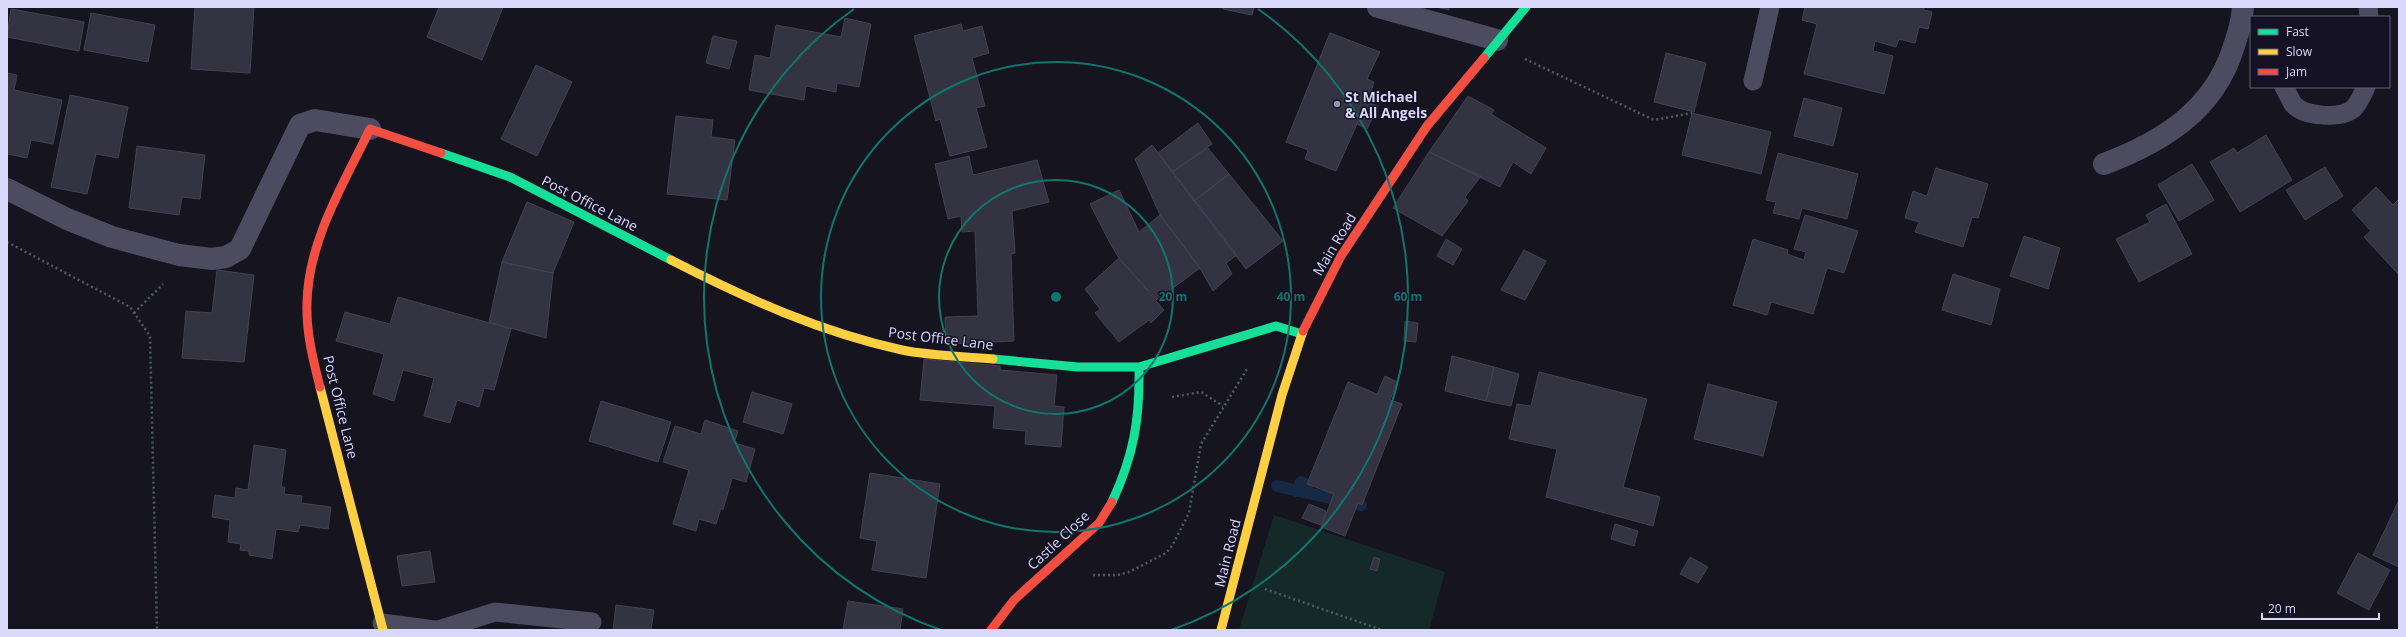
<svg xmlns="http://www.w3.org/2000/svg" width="2406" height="637" viewBox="0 0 2406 637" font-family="'Open Sans',sans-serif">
<rect width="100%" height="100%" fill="#16151f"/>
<path fill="#152929" d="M1274 515 1445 572 1429 630H1239Z"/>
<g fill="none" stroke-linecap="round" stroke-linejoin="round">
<path stroke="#162944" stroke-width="12" d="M1277 486 1361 505
M1297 491 1301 482 1308 485"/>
</g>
<path fill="#343341" stroke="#434152" d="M195 7H254L250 73 191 69Z
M439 7H503L482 60 427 37Z
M1223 7H1254L1252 15 1223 9Z
M1436 7H1449V10Z
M1805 7H1924V10L1932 12 1928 29 1919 27 1915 43 1899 39 1896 47 1875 41 1873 51 1893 56 1884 94 1804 74 1817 24 1802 20Z
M11 9 84 22 79 51 7 37Z
M91 13 155 25 148 62 84 50Z
M845 18 871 24 859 87 837 83 836 92 806 86 804 100 749 90 755 55 770 58 776 25 841 37Z
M961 24 963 31 982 26 989 53 972 58 985 106 976 108 987 147 950 156 940 119 936 121 914 36Z
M1330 33 1380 52 1367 79 1374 82 1367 102 1378 106 1367 129 1357 124 1336 171 1305 159 1308 150 1286 142Z
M713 36 737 41 729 69 706 63Z
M1666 53 1706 63 1694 112 1654 102Z
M536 65 572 82 537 156 501 139Z
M7 73 17 75 14 90 62 100 53 144 31 140 27 158 7 154Z
M70 95 128 107 118 158 96 154 87 194 51 187Z
M1468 96 1494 110 1491 114 1546 148 1531 174 1513 162 1500 187 1429 152Z
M1804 98 1842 108 1833 146 1794 136Z
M1692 113 1771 132 1761 174 1682 155Z
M676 116 713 120 711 137 735 140 727 200 667 194Z
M1198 123 1212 144 1172 172 1158 153Z
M2266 135 2292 180 2240 212 2210 162 2234 148 2237 153Z
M1152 145 1237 255 1226 263 1232 274 1213 291 1200 268 1160 215 1135 159Z
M137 146 205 155 200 199 182 197 179 215 129 208Z
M1208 148 1229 174 1194 201 1172 172Z
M1429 152 1481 176 1465 197 1468 201 1442 236 1393 208Z
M1778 153 1858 174 1847 219 1802 208 1799 219 1773 213 1776 202 1766 200Z
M969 156 973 175 1037 160 1049 202 1012 211 1015 253 1011 254 1014 341 946 344 945 317 978 316 975 231 962 232 961 216 948 219 935 164Z
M2192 164 2214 200 2179 221 2158 185Z
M2325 167 2343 196 2305 220 2286 190Z
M1936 168 1988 184 1978 218 1972 217 1963 247 1915 232 1919 222 1905 218 1913 191 1927 196Z
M1229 174 1283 241 1246 269 1194 201Z
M2376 187 2393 205 2399 199V275L2364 237 2371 231 2352 210Z
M1119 190 1139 232 1160 215 1200 268 1157 300 1119 258 1110 243 1090 204Z
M527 202 574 222 553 273 502 262Z
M2166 204 2192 254 2139 282 2116 239 2150 222 2146 215Z
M1805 215 1858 231 1844 273 1827 268 1813 314 1771 302 1767 315 1733 305 1753 239 1788 250 1787 254 1804 260 1806 252 1794 249Z
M2024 236 2060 248 2048 289 2010 276Z
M1446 239 1462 249 1453 265 1437 256Z
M1524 250 1546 261 1525 300 1501 290Z
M1119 258 1164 310 1151 323 1149 320 1119 342 1095 313 1100 309 1085 289Z
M502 262 553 273 546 338 489 322Z
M217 270 254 275 244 362 182 358 186 311 212 313Z
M1953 274 2000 289 1991 325 1942 310Z
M398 297 511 329 494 390 484 388 479 407 457 400 450 423 424 416 434 378 403 370 394 401 373 394 384 354 336 341 345 312 390 324Z
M1405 321 1418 323 1416 342 1404 341Z
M1452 356 1494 367 1486 401 1445 391Z
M924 359 1000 366V370L1057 375 1054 406 1064 407 1061 447 1025 444 1026 431 993 428 995 406 920 400Z
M1494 367 1519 374 1511 406 1486 401Z
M1539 372 1647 399 1623 487 1660 497 1653 526 1546 497 1557 449 1509 439 1517 404 1531 406Z
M1385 376 1397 382 1390 400 1402 404 1362 505 1358 503 1345 536 1321 527 1334 494 1307 484 1348 382 1377 394Z
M1708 384 1777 402 1763 456 1694 439Z
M752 392 792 404 783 434 743 422Z
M601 401 671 422 658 462 589 441Z
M705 420 738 431 734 443 755 449 746 482 732 478 723 510 721 508 716 524 699 519 696 531 673 524 689 470 663 462 675 426 701 434Z
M254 445 286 450 281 487H285L284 494 302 496 301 503 331 507 328 529 300 525 298 532 276 529 272 559 249 555V551L240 550 241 544 228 542 230 520 212 517 215 495 235 498 236 488 248 490Z
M870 473 940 484 926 578 872 570 877 541 860 538Z
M2399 500V567L2373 555Z
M1309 504 1326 511 1321 525 1302 518Z
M1615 524 1638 531 1634 546 1611 539Z
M430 551 435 582 402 586 397 556Z
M2358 553 2390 570 2369 610 2337 593Z
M1374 557 1380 559 1377 571 1370 569Z
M1690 557 1708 567 1698 583 1680 574Z
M848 601 903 609 900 630H843Z
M616 605 654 610 651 630H613Z"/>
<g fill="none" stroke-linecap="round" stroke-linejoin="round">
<path stroke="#4e5b66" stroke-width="2.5" stroke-dasharray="2 3" stroke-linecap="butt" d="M1525 59 1654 120 1692 113
M7 242 130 307 150 336 157 630
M134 313 163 284
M1172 397 1201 392 1223 406
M1093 575H1118L1129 572 1166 553 1172 546 1189 513 1201 444 1247 369
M1265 589 1382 630"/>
<path stroke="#4c4b5f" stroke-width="19" d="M2368 7 2369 17
M1753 81 1770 7
M2284 87C2287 92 2290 99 2293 104 2304 117 2340 119 2353 109 2359 103 2362 95 2366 87
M382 623 435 630
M438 630 495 612 592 622"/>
<path stroke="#4c4b5f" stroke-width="22" d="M1378 7 1497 40
M2104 164C2162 142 2213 111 2233 49 2238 35 2242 21 2243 7
M7 189 67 219 112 237 179 255 212 259 226 257 240 249 300 125 315 120 370 129"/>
<path stroke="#16e098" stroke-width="9" d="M1484 58 1526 7
M441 153 510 177 671 260
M993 359 1078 367H1139L1276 326 1302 334
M1112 502C1134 455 1140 418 1139 367"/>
<path stroke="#ffcf43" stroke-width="9" d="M671 260C745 298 820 332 902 350 931 356 963 356 993 359
M320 387 383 630
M1221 630 1282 395 1303 331"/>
<path stroke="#f24e42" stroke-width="9" d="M1303 331 1341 256 1427 126 1484 58
M320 387C313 360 306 332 307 303 308 241 344 183 370 129L441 153
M991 630 1014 600 1099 523 1112 502"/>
</g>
<g fill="none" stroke="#0f766e" stroke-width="2">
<circle cx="1056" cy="297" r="117"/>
<circle cx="1056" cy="297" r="235"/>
<path d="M941 630A352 352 0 0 1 854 9M1258 9A352 352 0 0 1 1171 630"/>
</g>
<circle fill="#9594ad" stroke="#131123" stroke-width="1.5" cx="1337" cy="104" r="4"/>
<g text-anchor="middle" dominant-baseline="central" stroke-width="3" stroke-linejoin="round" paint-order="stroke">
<g font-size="14" font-weight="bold" fill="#dad8fa" stroke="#131123" text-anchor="start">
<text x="1345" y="96">St Michael<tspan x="1345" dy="16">&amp; All Angels</tspan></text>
</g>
<g font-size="14" fill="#dad8fa" stroke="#131123">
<text transform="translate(590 203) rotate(27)">Post Office Lane</text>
<text transform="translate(1334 244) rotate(-59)">Main Road</text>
<text transform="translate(941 338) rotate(7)">Post Office Lane</text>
<text transform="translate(341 407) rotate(76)">Post Office Lane</text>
<text transform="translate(1058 540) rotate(-43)">Castle Close</text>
<text transform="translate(1227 553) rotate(-76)">Main Road</text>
</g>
</g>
<circle cx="1056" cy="297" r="6" fill="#0f766e" stroke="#131123" stroke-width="2"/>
<g font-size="12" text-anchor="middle" font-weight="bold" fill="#0f766e" stroke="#131123" stroke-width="3" stroke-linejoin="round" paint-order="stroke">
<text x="1173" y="301">20 m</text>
<text x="1291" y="301">40 m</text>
<text x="1408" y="301">60 m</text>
</g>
<rect width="2406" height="637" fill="none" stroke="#dad8fa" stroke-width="16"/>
<rect x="2250" y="16" width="140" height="72" fill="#131123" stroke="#636179"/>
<rect x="2258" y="29" width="20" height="6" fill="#16e098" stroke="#636179"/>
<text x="2286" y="36" font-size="12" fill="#dad8fa">Fast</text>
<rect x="2258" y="49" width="20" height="6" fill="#ffcf43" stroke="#636179"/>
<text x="2286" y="56" font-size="12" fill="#dad8fa">Slow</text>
<rect x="2258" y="69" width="20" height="6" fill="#f24e42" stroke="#636179"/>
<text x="2286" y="76" font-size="12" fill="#dad8fa">Jam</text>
<path d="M2262 613v6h117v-6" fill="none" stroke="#dad8fa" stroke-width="2"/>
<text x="2268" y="613" font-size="12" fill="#dad8fa" stroke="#131123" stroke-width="3" paint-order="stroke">20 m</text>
</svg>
